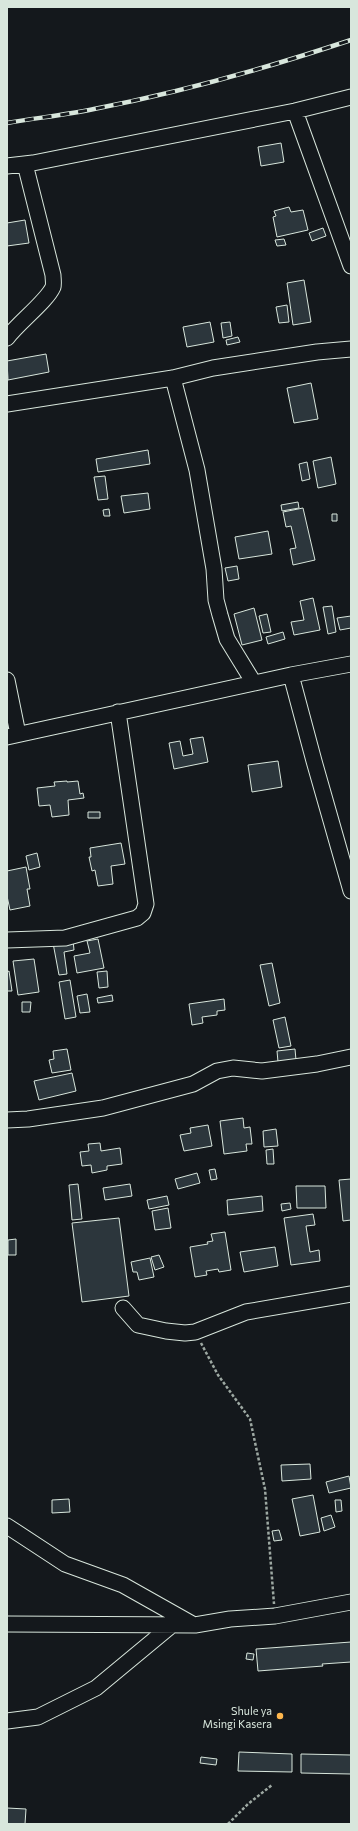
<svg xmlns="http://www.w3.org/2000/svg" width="358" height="1831" viewBox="0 0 358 1831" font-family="Commissioner,sans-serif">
<rect width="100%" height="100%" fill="#14181c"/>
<path fill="#2c363c" stroke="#d8e6dc" d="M281 143 284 162 261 166 258 147Z
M289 207 291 212 303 210 308 230 277 237 273 217 276 216 274 211Z
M25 220 29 243 7 246V223Z
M323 228 326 236 312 241 309 233Z
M284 239 286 245 277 246 275 240Z
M304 280 311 322 293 325 287 283Z
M287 305 289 322 279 323 276 307Z
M210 322 214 342 187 347 183 327Z
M230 322 232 336 223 338 221 323Z
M238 337 240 342 227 345 226 340Z
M46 354 49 372 8 380 7 361Z
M311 383 318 419 294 423 287 388Z
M148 450 150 464 98 472 96 459Z
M331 457 336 484 318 488 313 461Z
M307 462 310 479 302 481 299 464Z
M105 476 108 499 98 500 94 477Z
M148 493 150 509 124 513 121 496Z
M298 502 299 508 282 511 281 505Z
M303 508 315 560 293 565 290 549 296 548 291 526 286 527 283 512Z
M109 509 110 516H104L103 510Z
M332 514H337V521H332Z
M268 531 272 554 239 559 235 537Z
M237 566 239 579 228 581 225 568Z
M313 598 320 630 294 635 291 622 304 620 300 601Z
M332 606 336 632 328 634 323 607Z
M254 608 262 640 242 645 234 614Z
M267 614 271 632 263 633 259 616Z
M351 616V628L340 630 337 618Z
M283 632 285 639 268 644 266 637Z
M203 737 208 762 174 769 169 743 180 741 183 756 193 754 190 739Z
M278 761 282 787 252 792 248 765Z
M67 781V782L78 781 80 794 83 793 84 798 68 800 69 815 52 817 50 805 39 806 37 788 55 786 54 782Z
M88 812H100V818H88Z
M121 843 125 864 111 866 113 884 98 886 95 870 92 871 89 857H91L90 848Z
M37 853 40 867 29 870 26 856Z
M26 867 30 889H27L30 906 10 910 7 896V871Z
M98 939 104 968 77 973 74 956 90 953 87 941Z
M73 940 74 950 64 952 67 974 59 975 53 943Z
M34 959 39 992 18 995 13 961Z
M272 963 280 1003 269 1006 260 965Z
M9 971 12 991H7V972Z
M107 971 108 987 99 988 97 972Z
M70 980 76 1017 65 1019 59 982Z
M87 994 90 1012 80 1013 77 996Z
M112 995 113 1001 98 1003 97 998Z
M224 999 225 1010 217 1011V1015L202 1017 203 1023 192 1025 189 1004Z
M22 1002H31L30 1012H22Z
M285 1017 291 1046 279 1048 273 1020Z
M67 1049 71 1070 52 1073 49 1060 54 1059 53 1051Z
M295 1049 296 1060 278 1062 277 1051Z
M72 1073 76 1091 39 1100 34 1081Z
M243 1118 244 1128 250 1127 252 1144H246L247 1151 224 1154 220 1121Z
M208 1125 212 1146 184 1151 180 1135 191 1133 190 1128Z
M276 1129 278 1146 264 1147 263 1131Z
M100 1143 101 1151 120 1148 122 1164 107 1166V1170L92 1173 91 1165 82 1166 80 1152 89 1151 88 1144Z
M273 1149 274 1164H267L266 1150Z
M215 1169 217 1179 211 1180 209 1170Z
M197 1173 200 1183 178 1189 175 1179Z
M351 1179V1220L343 1221 339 1180Z
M78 1184 82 1219 72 1220 69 1185Z
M130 1184 132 1196 105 1200 103 1188Z
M296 1186H325L326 1208H297Z
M167 1196 169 1205 149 1209 147 1200Z
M262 1196 263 1211 228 1215 227 1200Z
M290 1203 291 1209 282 1211 281 1204Z
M168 1208 171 1228 155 1230 152 1211Z
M313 1214 315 1225 306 1226 310 1252 319 1250 320 1261 291 1265 284 1218Z
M119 1218 129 1296 82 1302 72 1223Z
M225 1232 231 1270 219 1272 218 1269 206 1271 207 1275 195 1277 190 1247 208 1244 207 1242 213 1241 211 1234Z
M16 1239V1255H8V1240Z
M275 1247 278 1266 244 1272 240 1252Z
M159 1255 164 1267 155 1270 151 1257Z
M150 1258 154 1277 139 1280 137 1272H133L131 1262Z
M310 1464 311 1479 282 1481 281 1465Z
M349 1476 351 1488 329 1493 326 1482Z
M313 1495 320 1532 300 1536 292 1499Z
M69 1499 70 1512 52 1513V1500Z
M335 1500H341L342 1511 336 1512Z
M331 1515 335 1527 324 1531 321 1518Z
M279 1530 282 1540 274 1541 272 1531Z
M351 1642V1662L322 1664 323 1666 258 1671 256 1649Z
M247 1653 254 1654 253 1660 246 1659Z
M239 1752 292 1754V1772L238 1771Z
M301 1754 351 1755V1774L301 1773Z
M201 1757 217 1759 216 1765 200 1763Z
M7 1808 26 1809 25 1824H7Z"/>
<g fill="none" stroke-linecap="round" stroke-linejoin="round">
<defs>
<path id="minor" d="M295 111 351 266
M7 166 33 163 295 111 351 97
M7 338C18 323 47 301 53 287 54 284 53 278 53 275L25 164
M173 378 197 470 214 569 216 600 220 615 227 639 254 683
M7 404 173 378 213 368 317 352 351 349
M291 675 314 761 351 891
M7 680 18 734
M7 737 291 675 351 664
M7 940 65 938 137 918 143 913 146 904 118 712
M7 1120 28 1119 103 1108 193 1084 217 1071 233 1068 262 1071 317 1064 351 1057
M123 1308 138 1325 166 1331 185 1333 195 1332 246 1312 351 1294
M7 1526 65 1564 123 1585 194 1625
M7 1624 195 1625 230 1619 275 1616 351 1602
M7 1721 38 1717 96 1688 172 1625"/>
</defs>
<use href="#minor" stroke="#d8e6dc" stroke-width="17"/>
<path stroke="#9da8a2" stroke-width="2.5" stroke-dasharray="3 2" stroke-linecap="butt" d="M201 1343 218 1375 250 1419 265 1489 274 1604
M228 1824 248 1804 272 1785"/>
<use href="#minor" stroke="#14181c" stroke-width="15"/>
<defs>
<path id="rail" d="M7 123C36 118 65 115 94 109 181 92 267 68 351 40"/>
</defs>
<use href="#rail" stroke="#d8e6dc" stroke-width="4.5"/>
<use href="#rail" stroke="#14181c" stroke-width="3" stroke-dasharray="9" stroke-linecap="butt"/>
</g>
<circle fill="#ffb74d" stroke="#14181c" stroke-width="1.5" cx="280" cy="1716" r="4"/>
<g text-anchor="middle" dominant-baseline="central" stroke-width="3" stroke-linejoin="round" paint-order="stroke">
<g font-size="11" fill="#d8e6dc" stroke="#14181c" text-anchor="end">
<text x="272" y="1710">Shule ya<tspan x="272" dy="13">Msingi Kasera</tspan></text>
</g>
</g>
<rect width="358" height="1831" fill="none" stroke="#d8e6dc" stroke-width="16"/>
</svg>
